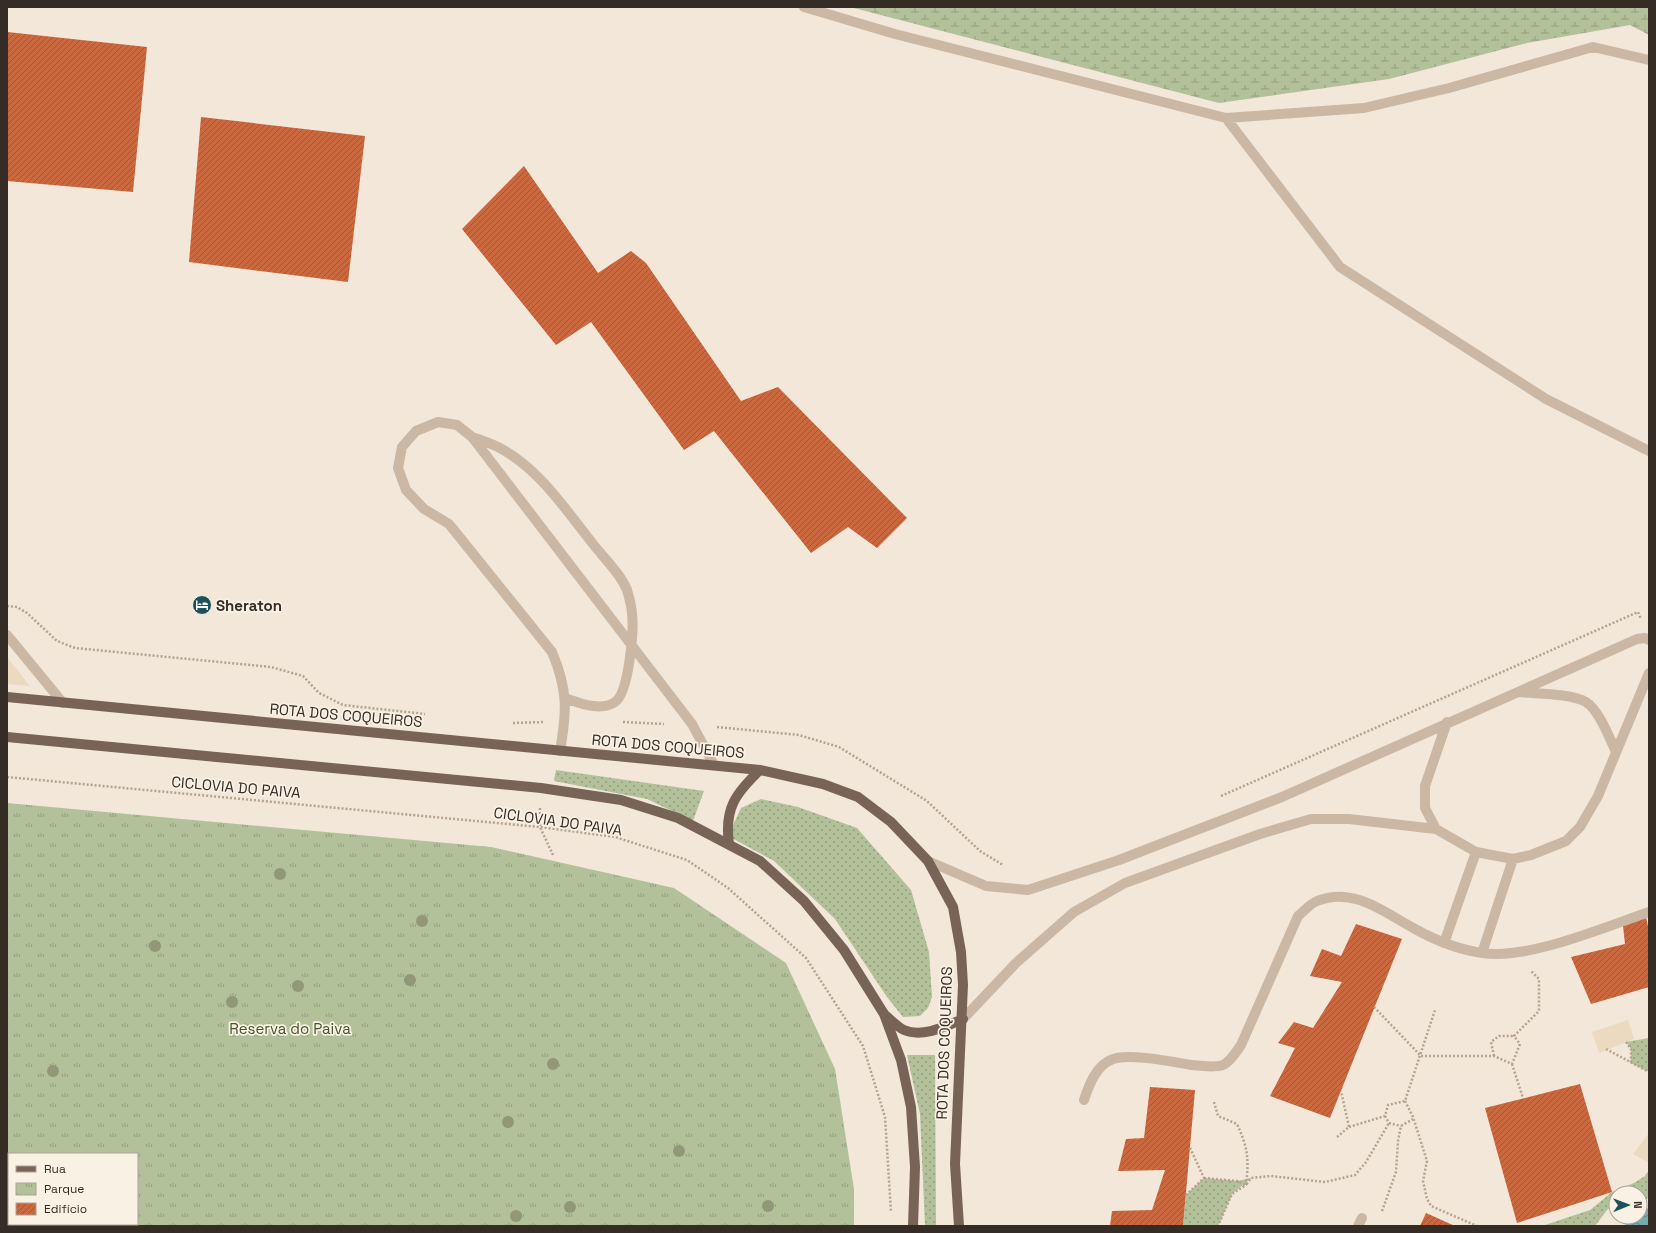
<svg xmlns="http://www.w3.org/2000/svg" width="1656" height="1233" viewBox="0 0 1656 1233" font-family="'Space Grotesk',sans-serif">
<defs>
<pattern id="grass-dots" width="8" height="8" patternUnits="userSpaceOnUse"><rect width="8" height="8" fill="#b2c199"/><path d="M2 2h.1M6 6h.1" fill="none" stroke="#929d7d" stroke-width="1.8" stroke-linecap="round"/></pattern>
<pattern id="wetland-marsh" width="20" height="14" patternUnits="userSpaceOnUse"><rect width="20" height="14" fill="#b2c199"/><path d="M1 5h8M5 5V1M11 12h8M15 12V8" fill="none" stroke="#929d7d"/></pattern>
<pattern id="park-tufts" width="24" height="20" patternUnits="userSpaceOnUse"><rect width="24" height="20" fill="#b2c199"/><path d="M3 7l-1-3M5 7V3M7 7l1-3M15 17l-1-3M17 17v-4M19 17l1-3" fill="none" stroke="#929d7d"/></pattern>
<pattern id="water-waves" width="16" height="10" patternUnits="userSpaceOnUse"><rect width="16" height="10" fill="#77abb0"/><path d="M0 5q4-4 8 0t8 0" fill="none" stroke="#628b8f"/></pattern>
<pattern id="building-hatch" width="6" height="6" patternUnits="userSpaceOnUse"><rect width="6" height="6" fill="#ca683f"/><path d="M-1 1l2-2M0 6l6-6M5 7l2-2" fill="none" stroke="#a55635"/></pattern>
</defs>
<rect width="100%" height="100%" fill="#f2e7d9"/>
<path fill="url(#grass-dots)" d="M556 770 704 791 693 821 647 799 554 781Z
M761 799 798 807 857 828 911 890 929 952 932 997 928 1008 920 1016 903 1017 887 997 835 919 774 861 728 836 741 808Z
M1649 1038V1072L1631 1063V1049L1626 1042Z
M907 1055H935L936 1226H925L920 1114Z
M1649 1170V1198L1640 1202V1193H1616V1203L1607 1210 1595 1226H1542L1590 1210 1612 1192 1634 1183 1645 1176Z
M1204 1178 1237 1181 1251 1178 1232 1194 1218 1226H1183L1186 1195Z"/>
<path fill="url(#wetland-marsh)" d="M850 7H1649V35L1630 25 1527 43 1389 79 1219 103Z"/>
<path fill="url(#park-tufts)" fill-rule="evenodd" d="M7 803 491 847 674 888 786 963 835 1069 854 1189V1226H7ZM9 1154H137V1224H9Z"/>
<path fill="#ebdabf" d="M7 657 30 686 7 684Z
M1628 1020 1634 1039 1599 1053 1592 1032Z
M1649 1133V1163L1633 1154Z"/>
<path fill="url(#water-waves)" d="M1649 1208V1226H1625L1629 1217H1640V1211Z"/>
<path fill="url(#building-hatch)" d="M7 32 147 47 133 192 7 181Z
M201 117 365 136 348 282 189 262Z
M524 166 598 273 631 251 646 263 741 401 778 387 907 518 877 548 848 527 811 553 714 431 684 450 591 322 556 345 462 229Z
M1646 917 1649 931V987L1591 1004 1571 957 1625 944 1623 926Z
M1356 924 1402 939 1330 1118 1270 1096 1295 1048 1278 1043 1294 1022 1313 1028 1342 982 1310 976 1322 949 1341 956Z
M1580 1084 1612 1192 1517 1223 1485 1108Z
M1150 1087 1195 1090 1183 1226H1110L1112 1211 1152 1210 1165 1170 1118 1171 1126 1139 1144 1138Z
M1426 1213 1455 1226H1420Z"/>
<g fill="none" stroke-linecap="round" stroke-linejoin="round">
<path stroke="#b6a28f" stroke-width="2.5" stroke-dasharray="2 2" stroke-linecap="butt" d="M7 606 17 607 27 613 57 641 75 648 271 667 303 676 319 693 343 705 425 714
M623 722 664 724
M513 723 544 722
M717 727 799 735 839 747 927 801 980 851 1003 865
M7 777 540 827 615 837 687 860 728 888 806 958 863 1046 885 1117 891 1212
M1221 796 1638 612 1641 619
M540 808V827L553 855
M1374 1007 1421 1056H1494L1512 1064 1520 1044 1514 1036 1539 1011V979L1531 971
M1626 1042 1631 1049V1063
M1606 1049 1649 1072
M1494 1056 1491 1042 1499 1036H1514
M1512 1064 1523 1098
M1405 1101 1413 1117 1427 1161 1423 1181 1427 1199 1431 1206 1477 1226
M1214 1102 1218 1116 1237 1124C1248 1148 1249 1159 1246 1185L1232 1194 1218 1226
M1385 1116 1389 1123 1401 1126
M1349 1127 1385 1116 1388 1105 1405 1101 1435 1010
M1337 1137 1349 1127 1341 1091
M1204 1178 1237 1181 1246 1185 1251 1178 1271 1176 1325 1182 1355 1175 1366 1162 1389 1123
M1186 1195 1204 1178 1190 1148
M1382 1211 1396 1172 1398 1141 1401 1126 1413 1119"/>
<path stroke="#cab8a5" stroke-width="10" d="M804 7 895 34 1226 118 1364 108 1449 88 1593 47 1649 60
M1226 118 1340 267 1546 399 1649 451
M472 437C481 440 490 443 498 447 539 468 565 509 593 544 604 558 620 573 627 590 629 597 632 607 632 614 634 630 629 693 615 702 601 712 580 703 565 698
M7 635 63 703
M1518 692C1536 694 1570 693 1586 702 1599 710 1610 739 1616 752
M560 751C567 711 568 690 552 652L449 524 424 509 406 490 398 468 402 447 416 431 438 422 457 425 472 437 692 724 714 765
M1436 829 1425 808V786L1447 722
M928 861 986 886 1028 890 1119 860 1282 797 1637 639 1645 638 1649 640
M1444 943 1476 852
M1482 953 1513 859
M963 1019 1016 963 1074 912 1125 883 1260 834 1311 819H1349L1436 829 1476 852 1513 859 1531 855 1566 841 1580 827 1598 796 1649 673
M1084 1100C1089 1085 1096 1065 1113 1059 1130 1053 1173 1062 1192 1065 1201 1066 1214 1068 1223 1065 1231 1061 1236 1052 1241 1045L1298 916C1304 911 1310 904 1317 901 1354 886 1385 913 1415 929 1435 940 1460 950 1483 953 1528 960 1605 927 1649 912
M1358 1226 1362 1218"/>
<path stroke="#786457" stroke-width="10" d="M7 697 760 770 823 784 858 797 891 822 928 861 953 907 961 952 963 985 955 1164 959 1226
M7 737 541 788 621 800 678 818 760 861 804 901 844 950 884 1014 901 1060 911 1107 915 1167 913 1226
M729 844C724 808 736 793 760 770
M884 1014C890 1019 897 1027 904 1030 923 1038 946 1026 963 1019"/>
</g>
<g fill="#929778">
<circle cx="280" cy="874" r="6"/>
<circle cx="422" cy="921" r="6"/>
<circle cx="155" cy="946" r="6"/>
<circle cx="410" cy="980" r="6"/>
<circle cx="298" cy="986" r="6"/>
<circle cx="232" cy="1002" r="6"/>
<circle cx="553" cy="1064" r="6"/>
<circle cx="53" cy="1071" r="6"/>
<circle cx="508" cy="1122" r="6"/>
<circle cx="679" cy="1151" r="6"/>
<circle cx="768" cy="1206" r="6"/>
<circle cx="570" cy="1207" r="6"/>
<circle cx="516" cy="1216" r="6"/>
</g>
<defs>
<symbol id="hotel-disc" viewBox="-11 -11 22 22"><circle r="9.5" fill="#1b5158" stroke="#faf1e5"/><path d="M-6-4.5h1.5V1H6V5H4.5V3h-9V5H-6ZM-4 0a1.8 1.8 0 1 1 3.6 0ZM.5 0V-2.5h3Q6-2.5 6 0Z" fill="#fff"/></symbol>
</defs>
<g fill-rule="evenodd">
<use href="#hotel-disc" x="191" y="594" width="22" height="22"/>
</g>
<g text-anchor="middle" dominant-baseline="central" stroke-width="3.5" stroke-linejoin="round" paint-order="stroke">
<g font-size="15" font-weight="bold" fill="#362c26" stroke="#faf1e5" text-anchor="start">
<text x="216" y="605">Sheraton</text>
</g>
<g font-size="15" fill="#362c26" stroke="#faf1e5">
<text transform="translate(346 715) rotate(5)">ROTA DOS COQUEIROS</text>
<text transform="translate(668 746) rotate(5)">ROTA DOS COQUEIROS</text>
<text transform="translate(236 787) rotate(5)">CICLOVIA DO PAIVA</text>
<text transform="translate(558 821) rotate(8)">CICLOVIA DO PAIVA</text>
<text transform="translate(944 1043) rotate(-88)">ROTA DOS COQUEIROS</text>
</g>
<g font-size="15" fill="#435529" stroke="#faf1e5">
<text x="290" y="1028">Reserva do Paiva</text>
</g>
</g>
<rect width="1656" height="1233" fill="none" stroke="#362c26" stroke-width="16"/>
<rect x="8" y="1153" width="130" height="72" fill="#faf1e5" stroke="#aca299"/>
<rect x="16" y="1166" width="20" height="6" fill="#786457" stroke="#aca299"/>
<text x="44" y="1173" font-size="12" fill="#362c26">Rua</text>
<rect x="16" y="1183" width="20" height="12" fill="url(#park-tufts)" stroke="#aca299"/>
<text x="44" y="1193" font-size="12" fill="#362c26">Parque</text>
<rect x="16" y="1203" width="20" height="12" fill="url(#building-hatch)" stroke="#aca299"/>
<text x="44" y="1213" font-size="12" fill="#362c26">Edifício</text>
<g transform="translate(1628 1205) rotate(89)"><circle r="19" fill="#faf1e5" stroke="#aca299"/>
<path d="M0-3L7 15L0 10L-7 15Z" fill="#1b5158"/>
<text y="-6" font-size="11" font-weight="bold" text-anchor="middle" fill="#362c26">N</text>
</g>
</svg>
